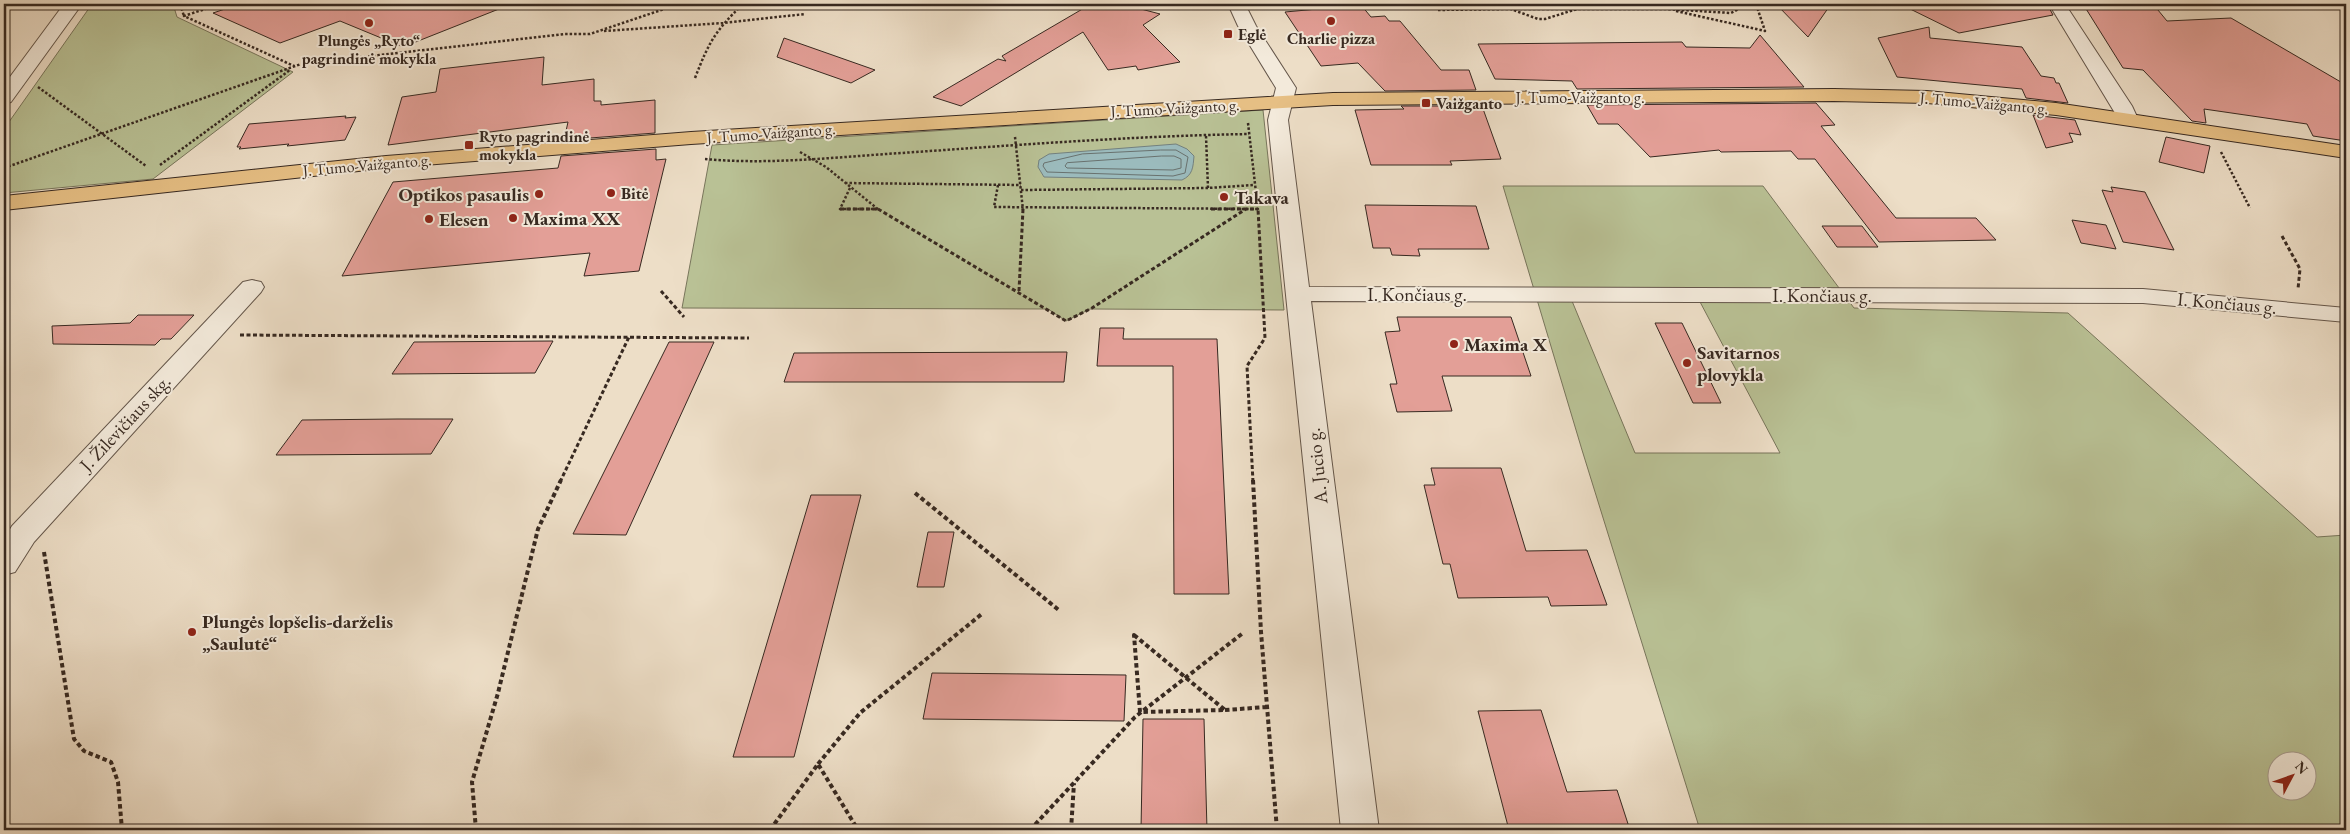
<svg xmlns="http://www.w3.org/2000/svg" width="2350" height="834" viewBox="0 0 2350 834" font-family="'EB Garamond',serif">
<rect width="100%" height="100%" fill="#eddec7"/>
<filter id="stains"><feTurbulence type="fractalNoise" baseFrequency=".004" numOctaves="4"/><feColorMatrix values="0 0 0 0 .2 0 0 0 0 .09 0 0 0 0 .02 0 0 0 .5 -.17"/></filter>
<radialGradient id="worn" r=".72"><stop offset=".6" stop-color="#630" stop-opacity="0"/><stop offset="1" stop-color="#630" stop-opacity=".3"/></radialGradient>
<path fill="#b9c195" stroke="#78755b" fill-rule="evenodd" d="M92 4H173L177 17 293 72 153 179 4 193V129Z
M1263 110 1284 310 1090 309 1066 321 1048 309 682 308 712 145Z
M1503 186H1763L1854 308 2068 313 2317 537 2346 535V830H1700L1582 450ZM1699 300 1780 453H1635L1572 301ZM2278 762H2308V792H2278Z"/>
<path fill="#9bbbbd" stroke="#73817f" d="M1176 144 1187 149 1194 156C1193 167 1193 175 1182 180L1044 177 1038 167 1039 160 1049 154Z"/>
<g fill="none" stroke-linecap="round" stroke-linejoin="round">
<path stroke="#69726f" stroke-width="1" d="M1161 150H1176L1188 157 1185 173 1173 176 1047 172 1043 166 1044 163 1082 154Z
M1162 156H1174L1181 159V168L1173 170 1067 168 1065 166 1067 163Z"/>
</g>
<path fill="#e39f97" stroke="#372921" d="M240 4H509V5L403 47 340 21 280 43 213 13Z
M1091 4H1122L1160 14 1143 25 1180 62 1138 70 1136 66 1108 70 1083 32 961 106 933 97 998 59 1006 61 1002 56Z
M1776 4H1831L1808 37Z
M1900 4H2047L2053 15 1959 33Z
M2083 4H2153L2167 21 2231 18 2346 85V141L2313 136 2307 124 2204 109 2206 123 2192 121 2143 70 2123 68Z
M1361 5 1371 17 1385 16 1389 21H1400L1441 70H1469L1476 90 1385 91 1358 63 1321 66 1285 12Z
M1929 27 1930 38 2022 47 2041 76 2054 78 2056 83H2059L2068 103 2026 98 2022 89 1897 77 1878 38Z
M1760 35 1804 87 1577 89 1572 81 1495 79 1478 44 1682 42 1686 47 1750 48Z
M784 38 875 70 851 83 777 57Z
M544 57 542 85 594 79V101H601V105L655 100V133L564 140 568 122 388 145 402 97 436 92 440 69Z
M1816 103 1835 125 1821 126 1896 218H1976L1996 240 1879 242 1815 159H1798L1791 151 1721 152 1719 150 1650 157 1618 124H1598L1587 105Z
M1401 106H1482L1501 159 1450 161 1452 165H1371L1355 110 1404 109Z
M2033 115 2075 120 2081 135 2069 133 2073 142 2046 148Z
M346 116 345 118 356 117 345 140 287 146 289 144 239 149 241 147H237L249 124Z
M2166 137 2210 146 2204 173 2159 162Z
M656 149V160L666 159 639 271 584 276 590 253 342 276 393 182 558 168 561 156Z
M2111 187 2145 192 2174 250 2123 242 2102 190 2113 192Z
M1365 205 1476 206 1489 249H1418L1420 256 1392 255 1390 248H1373Z
M2072 220 2106 225 2116 249 2081 243Z
M1822 226H1862L1878 247H1837Z
M138 315H194L171 339H161L155 345 53 344 52 326 130 323Z
M1397 317H1511L1531 376H1442L1452 411 1397 412 1390 384H1397L1385 332 1400 331Z
M1655 323H1682L1721 403H1693Z
M1100 328H1124L1123 339H1217L1229 594H1174L1173 366H1097Z
M553 341 535 373 392 374 414 342Z
M669 342H714L626 535 573 534Z
M1067 352 1064 382H784L794 353Z
M397 419H453L431 454 276 455 302 420Z
M1431 468H1501L1526 551 1587 550 1607 605 1551 606 1548 597 1458 598 1450 564H1443L1424 485H1435Z
M811 495H861L794 757H733Z
M928 532H954L944 587H917Z
M932 673 1126 675 1124 721 923 719Z
M1541 710 1567 792 1617 790 1630 830H1509L1478 711Z
M1143 719H1204L1207 830H1141Z"/>
<g fill="none" stroke-linecap="round" stroke-linejoin="round">
<defs>
<path id="minor" d="M64 4H82L11 102 4 104V85Z
M1228 4H1245L1256 26 1296 88 1288 120 1309 287 2143 289 2346 308V322L2143 303 1311 301 1379 830H1341L1268 120 1276 88 1238 26Z
M2049 4H2065L2132 106 2138 119 2135 123 2128 125 2121 123Z
M252 280 261 282 264 287 261 292 34 542 15 572 4 575V539L12 526 243 282Z"/>
<path id="major" d="M1834 89 1927 91 2056 103 2346 146V158L2056 115 1927 103 1834 101 1333 105 691 144 386 168 4 210V196L386 156 691 132 1333 93Z"/>
</defs>
<use href="#minor" stroke="#64564a" stroke-width="2"/>
<use href="#major" stroke="#372921" stroke-width="2"/>
<path stroke="#372921" stroke-width="2.5" stroke-dasharray="2.5 2" stroke-linecap="butt" d="M180 4 184 16
M220 4 184 16 294 66
M1497 4 1538 19H1545L1577 9H1665L1731 13 1748 4
M1451 9 1468 4
M1515 9H1574
M1438 10 1509 9
M1676 11 1765 31 1756 4
M604 31 723 23 805 14
M695 78C709 42 715 31 743 4
M38 87 146 166
M1248 123 1258 210
M1206 136 1208 188
M1015 137 1023 210
M800 152 826 167 879 210
M2221 152 2250 208
M705 159C770 165 837 157 901 153 1017 145 1133 136 1249 134
M160 165 290 70
M4 168 301 64 565 34H590L679 4
M845 183 1021 185
M998 185 994 207 1258 209
M850 188 840 209H877
M1021 190 1208 188 1254 185"/>
<path stroke="#372921" stroke-width="3" stroke-dasharray="4 2.5" stroke-linecap="butt" d="M840 209H877
M878 209 1066 321 1092 308 1246 209
M1211 209H1258
M2282 236 2300 269 2298 289
M661 291 684 317
M1019 291 1023 209
M240 335 749 338
M560 482 629 337
M1253 482 1247 366 1265 338 1258 209"/>
<path stroke="#372921" stroke-width="4" stroke-dasharray="4.5 3" stroke-linecap="butt" d="M1253 480 1261 632 1277 830
M915 493 1060 611
M44 552 74 739 84 751 111 762 118 782 122 830
M1134 635 1225 710 1140 712Z
M1225 710 1267 707
M818 764 860 713 983 613
M476 830 472 782 498 693 538 529 561 480
M770 830 818 764 858 830
M1030 830 1135 717 1243 633
M1071 830 1074 783"/>
<use href="#minor" fill="#f3eadb" fill-rule="evenodd"/>
<use href="#major" fill="#e6bf84" fill-rule="evenodd"/>
</g>
<g fill="#8f2418" stroke="#f3eadb" stroke-width="2">
<circle cx="1331" cy="21" r="5"/>
<circle cx="369" cy="23" r="5"/>
<rect x="1223" y="29" width="10" height="10" rx="2.5"/>
<rect x="1421" y="98" width="10" height="10" rx="2.5"/>
<rect x="464" y="140" width="10" height="10" rx="2.5"/>
<circle cx="611" cy="193" r="5"/>
<circle cx="539" cy="194" r="5"/>
<circle cx="1224" cy="197" r="5"/>
<circle cx="513" cy="218" r="5"/>
<circle cx="429" cy="219" r="5"/>
<circle cx="1454" cy="344" r="5"/>
<circle cx="1687" cy="363" r="5"/>
<circle cx="192" cy="632" r="5"/>
</g>
<g text-anchor="middle" dominant-baseline="central" stroke-width="4" stroke-linejoin="round" paint-order="stroke">
<g font-size="16" font-weight="bold" fill="#372921" stroke="#f3eadb" text-anchor="start">
<text x="1238" y="34">Eglė</text>
<text x="1331" y="38" text-anchor="middle">Charlie pizza</text>
<text x="369" y="40" text-anchor="middle">Plungės „Ryto“<tspan x="369" dy="18">pagrindinė mokykla</tspan></text>
<text x="1436" y="103">Vaižganto</text>
<text x="479" y="136">Ryto pagrindinė<tspan x="479" dy="18">mokykla</tspan></text>
<text x="621" y="193">Bitė</text>
</g>
<g font-size="16" fill="#372921" stroke="#f3eadb">
<text x="1580" y="97">J. Tumo-Vaižganto g.</text>
<text transform="translate(1984 103) rotate(5)">J. Tumo-Vaižganto g.</text>
<text transform="translate(1175 108) rotate(-3)">J. Tumo-Vaižganto g.</text>
<text transform="translate(771 133) rotate(-4)">J. Tumo-Vaižganto g.</text>
<text transform="translate(367 165) rotate(-5)">J. Tumo-Vaižganto g.</text>
</g>
<g font-size="19" font-weight="bold" fill="#372921" stroke="#f3eadb" text-anchor="start">
<text x="529" y="194" text-anchor="end">Optikos pasaulis</text>
<text x="1234" y="197">Takava</text>
<text x="523" y="218">Maxima XX</text>
<text x="439" y="219">Elesen</text>
<text x="1464" y="344">Maxima X</text>
<text x="1697" y="352">Savitarnos<tspan x="1697" dy="22">plovykla</tspan></text>
<text x="202" y="621">Plungės lopšelis-darželis<tspan x="202" dy="22">„Saulutė“</tspan></text>
</g>
<g font-size="19" fill="#372921" stroke="#f3eadb">
<text x="1417" y="294">I. Končiaus g.</text>
<text x="1822" y="295">I. Končiaus g.</text>
<text transform="translate(2227 303) rotate(5)">I. Končiaus g.</text>
<text transform="translate(125 423) rotate(-47)">J. Žilevičiaus skg.</text>
<text transform="translate(1317 466) rotate(-96)">A. Jucio g.</text>
</g>
</g>
<rect width="2350" height="834" fill="none" stroke="#eddec7" stroke-width="20"/>
<rect x="5" y="5" width="2340" height="824" fill="none" stroke="#372921" stroke-width="2.5"/>
<rect x="10" y="10" width="2330" height="814" fill="none" stroke="#372921"/>
<g transform="translate(2292 776) rotate(49)"><circle r="24" fill="#f3eadb" stroke="#a89d91"/>
<path d="M0-4L9 19L0 12L-9 19Z" fill="#8f2418"/>
<text y="-8" font-size="14" font-weight="bold" text-anchor="middle" fill="#372921">N</text>
</g>
<rect width="100%" height="100%" filter="url(#stains)"/>
<rect width="100%" height="100%" fill="url(#worn)"/>
</svg>
